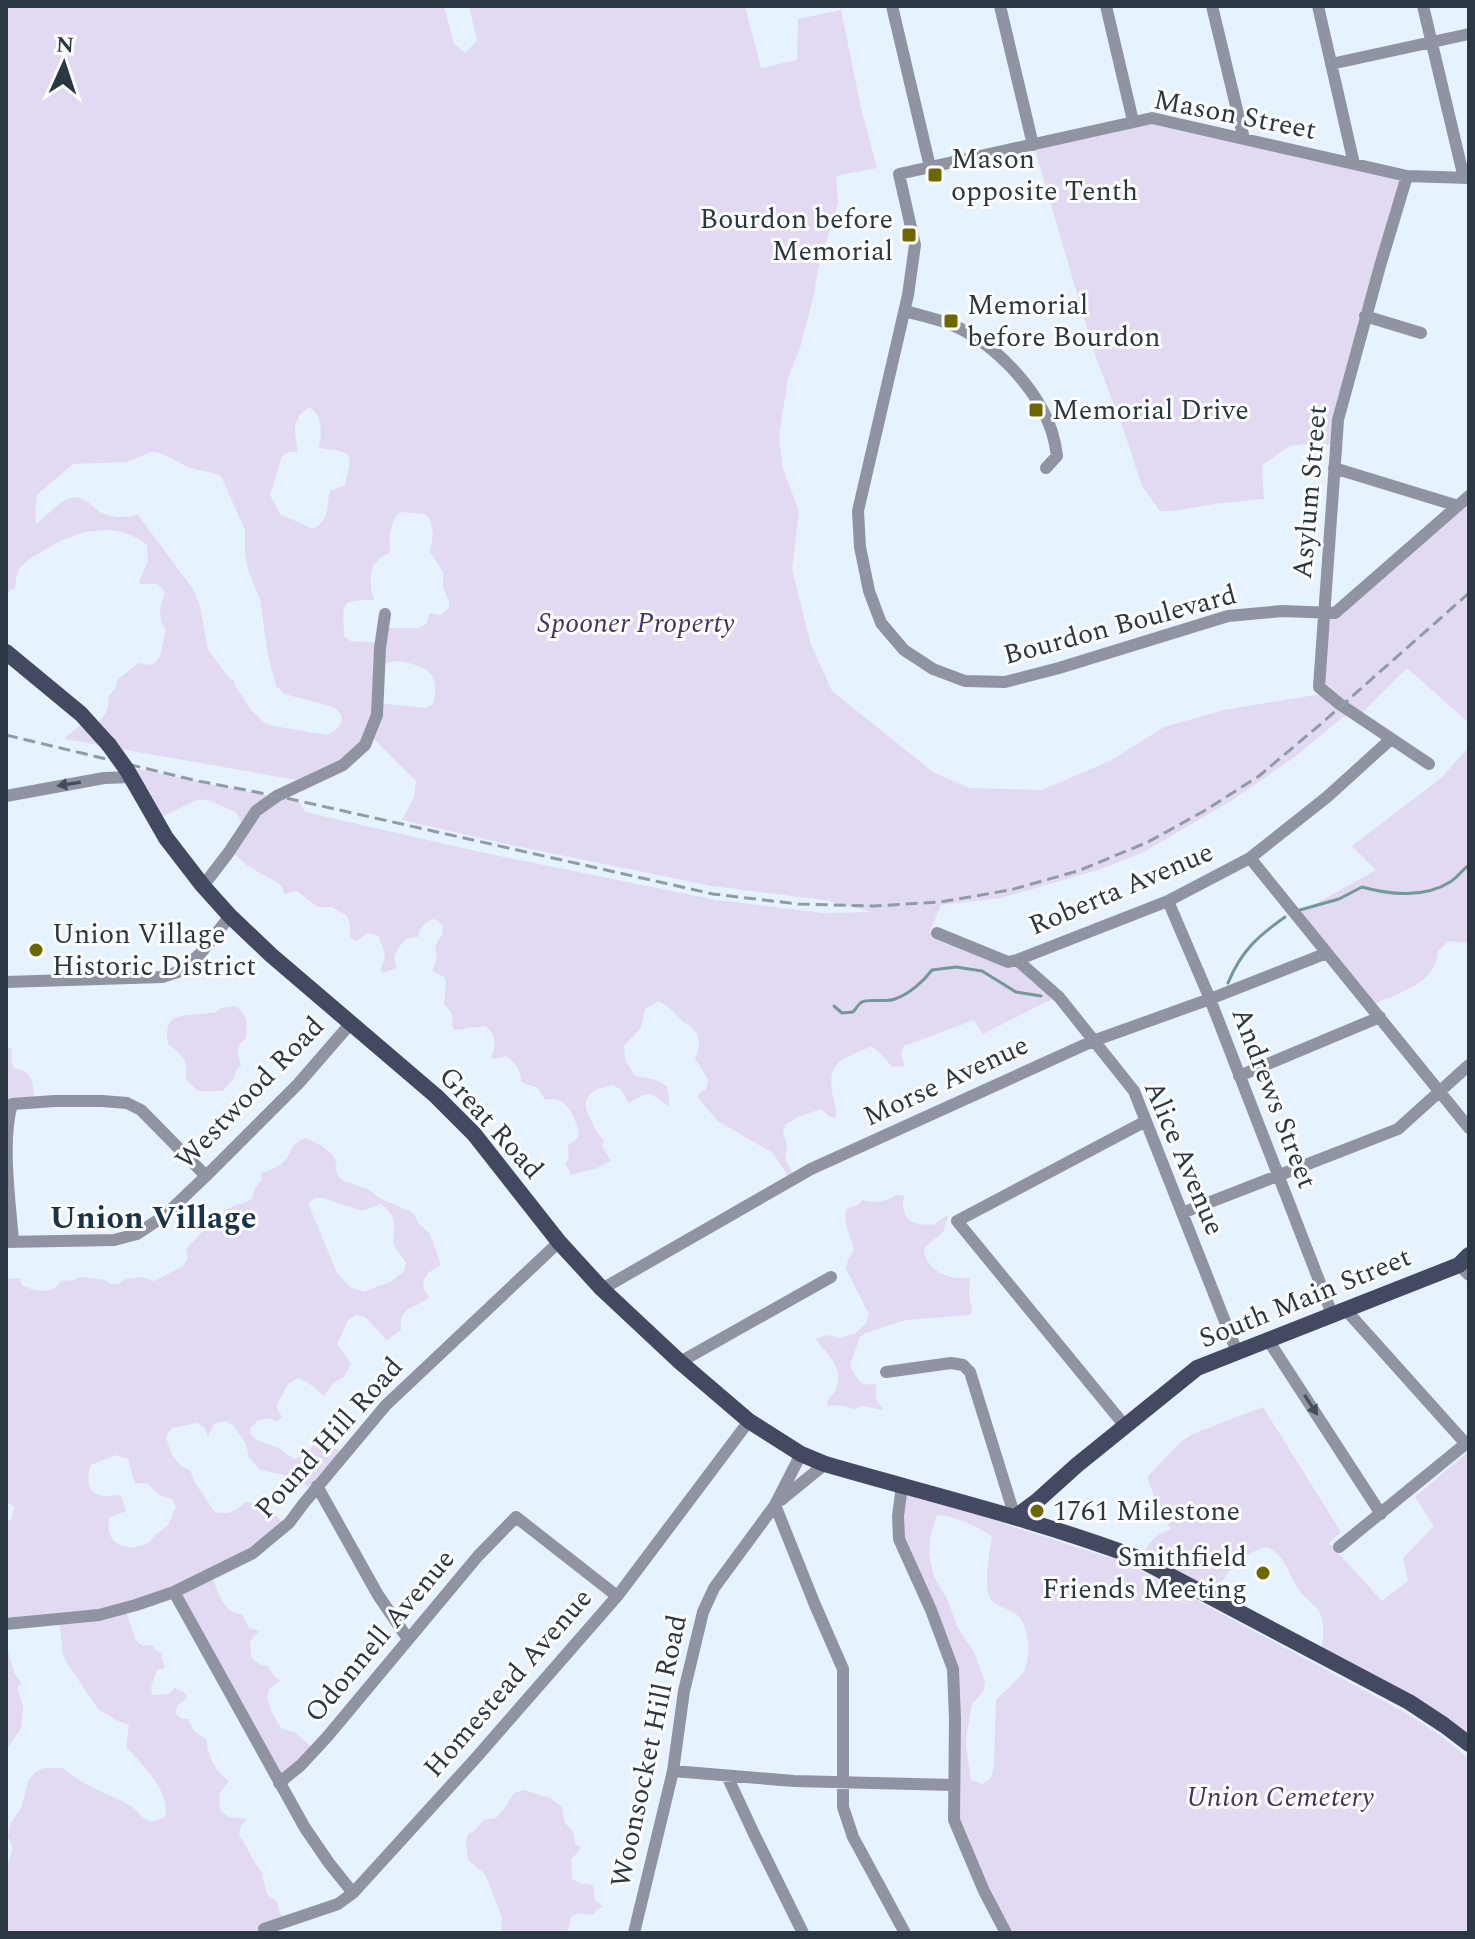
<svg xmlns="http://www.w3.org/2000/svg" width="1475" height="1939" viewBox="0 0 1475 1939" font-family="Spectral,serif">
<rect width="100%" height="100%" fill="#e6f2fd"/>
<path fill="#e2d9f3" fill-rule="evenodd" d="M6 6H444L454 44 465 53 477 41 469 6H745L761 68 797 60 798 19 841 10 861 108 877 168 836 176 838 203 818 269 814 294 800 348 788 378 779 436 783 469 799 511 792 569 811 645 832 691 933 772 969 788 1042 790 1112 760 1164 727 1224 710 1333 692 1318 681 1323 613 1336 614 1469 500V723L1407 668 1362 713 1343 717 1296 756 1234 799 1144 852 1098 870 1001 898 941 905 929 933 1017 968 1054 998 983 1034 974 1020 904 1046 901 1055 905 1066 892 1067 880 1053 871 1046C847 1058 827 1059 832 1091 833 1100 837 1108 836 1118L829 1116 821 1109 798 1117 785 1125 783 1134 787 1144 785 1159 796 1179 791 1181 773 1153 718 1121 698 1098 699 1094 706 1089 708 1080 695 1058C700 1046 702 1037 691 1027 683 1020 686 1026 680 1018 673 1011 668 1006 659 1001L645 1009 641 1028 624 1046 625 1059 635 1076C644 1078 661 1079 667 1087 669 1092 669 1102 670 1107L651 1094 643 1095 629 1103 621 1090 613 1085C593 1089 578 1096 590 1118 594 1127 597 1134 604 1140L602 1146 611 1161 597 1168 571 1175 565 1163 569 1159 568 1145 577 1139 579 1134C576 1117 565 1093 545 1100L538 1088 521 1082C522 1072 515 1061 506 1056L494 1059 491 1058C497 1045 496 1034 485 1026L454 1030 452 1025C454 1015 451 1012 444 1004L446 983 444 977 432 971 437 959 435 946 442 935 443 927 439 921 434 919C425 921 419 928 418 937 404 936 400 946 394 956L396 968 384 973 380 969C389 957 383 948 378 936L368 933 356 941 350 938V924L347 916 332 907H318L297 891 285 894 281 885 248 866 233 853 244 830 237 813 208 800H197L153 821 123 766 299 802 305 812 489 854 716 900 823 913 873 912 824 900 712 886 511 845 402 820 414 797 416 781 371 736 355 753 303 781 64 739 81 724 92 729C101 719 111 711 108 697L116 687 118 679 139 663 150 665 155 663 160 656 166 630 161 622 160 608 165 592 158 584H141L139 582 148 561 147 545C114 519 76 531 43 551 36 556 23 561 19 570 16 574 16 583 15 588L11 590 6 596ZM309 407C323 415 322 433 319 448 354 452 353 452 345 485L330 491C325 510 332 517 313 529L280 514 270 495 282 456 289 452H298C295 430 290 421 309 407ZM151 452C167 452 179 465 195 469 204 471 212 472 221 476L245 530V552L248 570 260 599 268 655 276 686 285 694 336 708 342 717 341 723 336 730 327 735 273 726 264 722 250 709 235 685 234 680 230 679 208 650 200 606 193 589 138 515C127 518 111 518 100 512 89 504 81 492 66 500 55 505 46 517 36 524L35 510 37 495 73 464 127 462ZM405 512 424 514 430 519 433 534 430 552 443 572V588L449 601V608L440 615 430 613 426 624 418 628H383L380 643 350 641 344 636C343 603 338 600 374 600 373 596 371 591 371 587 369 569 375 558 390 553 389 539 389 525 398 513ZM397 661C424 665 442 671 433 704L426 708 379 703 380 664Z
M1154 122 1403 179 1336 444H1302L1290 446 1262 465 1264 499 1214 504 1173 511H1160L1142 486 1124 431 1094 352 1034 146Z
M1469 747V943L1449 941 1438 951C1437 984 1397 993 1372 1005L1297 914 1376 870 1352 846 1441 778Z
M235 1006C248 1014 247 1023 246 1038 235 1047 237 1053 241 1066L237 1069 234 1078 223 1091H198L186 1080C188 1060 184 1056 168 1044 162 1009 186 1017 210 1013 222 1012 211 1013 222 1008 222 1008 234 1006 235 1006Z
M6 1048H12L11 1060 14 1068C35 1073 31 1080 35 1100L6 1114Z
M305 1138C318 1143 331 1149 337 1163L335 1166 338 1176 344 1181 368 1189 381 1199 407 1210 414 1214 419 1224 430 1234 441 1265 428 1273 423 1281 424 1290 429 1297C416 1309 398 1306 401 1330L387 1340 365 1317 356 1315 348 1320 337 1344 351 1364 344 1377 333 1383 324 1396C315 1389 309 1381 298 1378L288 1384 276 1406 282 1417 277 1422 269 1418 257 1421 250 1429 251 1435 257 1440 278 1448 294 1459 304 1456 319 1439 342 1452 313 1491 295 1477 260 1470 249 1457 246 1444 233 1425 225 1421 214 1424 208 1437 204 1427 197 1423 172 1428 166 1437C170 1452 175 1465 190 1470L195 1483 215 1512C229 1515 236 1512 245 1502 267 1504 271 1510 285 1525L211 1575C218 1590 223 1614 242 1614L249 1628 259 1631 250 1642 251 1657 260 1665 268 1666 274 1676 281 1681C279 1682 270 1688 269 1690 263 1700 276 1720 282 1729L294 1732 314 1749 280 1780 175 1592 125 1608 136 1641 144 1646 152 1645 155 1650 162 1653V1659L165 1668 157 1670 151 1687 152 1695 168 1694 175 1688 184 1692 187 1696 184 1701 178 1705 175 1713 182 1719H188L194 1731 207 1740C206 1754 217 1773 229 1781L219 1794 220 1809 228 1817 248 1819 241 1825 239 1834 258 1868 264 1874 262 1876 267 1894 276 1901 283 1920 264 1928 258 1933H6C6 1905 1 1874 13 1849L8 1836 10 1824 21 1808 29 1779 37 1771 44 1768H63C82 1785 106 1793 128 1804 136 1808 140 1816 147 1820 154 1824 159 1819 165 1817 171 1792 142 1764 126 1747L129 1725 118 1721 98 1709 67 1663 63 1654 59 1619 6 1624V1523L11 1519 15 1508 6 1501V1279L20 1278 22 1285C34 1292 53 1295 61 1281L73 1280 80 1277 105 1280 111 1284H118L126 1279 141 1277 154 1281 183 1266 188 1258 186 1249C198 1237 219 1211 234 1206 241 1203 246 1203 252 1199L255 1188 262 1179 261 1173C270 1170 280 1167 286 1159 294 1148 290 1145 305 1138ZM316 1198H323L362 1211 381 1204C398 1218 394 1223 393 1244L406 1263 404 1272 390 1282 363 1292 350 1287 337 1273 308 1203ZM116 1455 128 1459 135 1484C152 1480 149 1488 160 1495 164 1497 168 1498 172 1499L176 1507 168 1525 153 1537 149 1543C142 1545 135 1548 128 1547 112 1546 105 1531 110 1517L126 1511 121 1495C115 1495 106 1497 99 1495 86 1492 87 1475 91 1465Z
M896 1195 904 1196C901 1207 904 1222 919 1224 924 1225 928 1224 933 1225L948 1215 943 1232 924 1248C923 1270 952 1282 970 1277L969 1293 972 1311 970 1315 906 1320 866 1333 860 1337 850 1365C856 1377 860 1389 876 1383V1398L883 1410 862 1406 854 1409 840 1405 828 1406 827 1401C851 1376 833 1360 815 1339L829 1335 840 1338 856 1333 866 1323 869 1314 846 1269 848 1260 854 1250C851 1235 843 1225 846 1209L859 1204 863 1200C875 1204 886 1202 896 1195Z
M1263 1407 1341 1532 1329 1543 1382 1601 1408 1581 1403 1558 1434 1526 1415 1497 1469 1451V1746L1320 1656C1323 1642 1326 1627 1320 1613 1317 1606 1308 1601 1303 1595 1288 1579 1288 1555 1266 1547 1241 1554 1222 1575 1214 1598L1140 1563C1148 1543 1151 1537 1171 1529L1160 1512 1147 1477 1180 1443 1193 1434Z
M902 1490 1006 1517 1004 1524 1129 1564 1406 1713 1440 1735 1469 1759V1933H1006L954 1820 953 1669 909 1563 898 1508ZM937 1515C956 1516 975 1526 992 1536 990 1550 983 1585 990 1598 996 1608 1008 1607 1016 1614 1029 1625 1031 1653 1025 1668 1022 1677 1003 1692 996 1700L994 1768 990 1779 982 1784 971 1780 966 1745 967 1732 972 1704 983 1692 985 1682 974 1652 958 1628 948 1601 934 1577 929 1555 930 1537Z
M8 1652 15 1674 21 1683 17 1688 23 1707 21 1728 6 1750V1653Z
M523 1790 550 1798 562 1807 565 1823 573 1831 575 1843 581 1848 571 1860 572 1879 579 1883 593 1885 595 1900 603 1907 597 1909 593 1915 578 1913 571 1917 567 1933H501L502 1917 485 1874 468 1860 466 1843 468 1834 474 1831 484 1820 496 1818 505 1808 514 1793Z"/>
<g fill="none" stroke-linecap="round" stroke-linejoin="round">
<path stroke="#729898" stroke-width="3" d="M1300 910 1339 899 1362 887C1390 895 1425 898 1450 882 1457 878 1462 870 1469 865
M1228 983C1241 951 1258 936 1285 917
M834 1006 842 1013 853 1012C856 1009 858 1004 862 1002 868 998 885 1003 895 999 909 994 923 982 932 970L956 967 982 971 1016 992 1041 996"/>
<path stroke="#8f93a2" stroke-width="12" d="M892 6 930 167
M1000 6 1033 145
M1106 6 1133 121
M1212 6 1244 139
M1318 6 1354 164
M1423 6 1464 178
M1331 64 1469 34
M1407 176 1380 266 1338 420 1319 687 1341 705 1429 764
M1469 178 1407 176 1152 118 899 174 915 245 908 295 858 511 860 547 869 591 881 623 904 650 933 669 965 681 1005 682 1059 668 1228 616 1282 611 1335 613 1469 496
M905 311C919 315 933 318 947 323 991 339 1037 387 1052 432 1054 439 1056 448 1057 456L1046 468
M1365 316 1421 333
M1334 468 1458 506
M6 796 104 778 132 777
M1250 858 1469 1128
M203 886 229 852 256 811 277 796 343 765 365 745 377 715 380 648 385 614
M1168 901 1210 999 1332 1314
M937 933 1008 962 1017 960 1059 997 1134 1091 1237 1352
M1017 960 1168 901 1250 858 1327 797 1391 739
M6 982 162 977 181 971 201 953 230 916
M1239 1076 1380 1017
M1182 1213 1398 1129 1469 1065
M13 1241C10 1202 1 1141 12 1104L54 1101H102L127 1103 141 1110 206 1176
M6 1242 114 1240 137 1234 164 1216 206 1176 298 1084 351 1023
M1459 1265 1469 1275
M602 1289 811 1169 1093 1041 1210 999 1327 953
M1345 1309 1466 1444
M1268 1340 1381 1514
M680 1362 831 1277
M886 1372 951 1363 963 1365 970 1372 1015 1517
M1125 1426 957 1221 1146 1121
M317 1486 378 1595 408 1639
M902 1486 898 1516 899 1539 931 1610 953 1669 955 1719 954 1820 984 1891 1006 1933
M781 1500 825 1464
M775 1505 815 1605 843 1669V1807L853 1837 905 1933
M1339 1547 1469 1441
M174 1592 305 1828 329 1863 353 1893
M6 1624 99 1615 136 1605 174 1592 253 1553 289 1523 304 1503 386 1405 559 1242
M673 1771 794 1781 953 1785
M727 1776 755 1836 803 1933
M279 1783 301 1765 327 1737 478 1556 516 1517 617 1596
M264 1929 338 1904 353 1893 475 1759 619 1594 749 1421
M634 1933 673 1771 684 1691 703 1612 714 1588 775 1505 801 1454"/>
<path stroke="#434961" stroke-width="16" d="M6 652 81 714 109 745
M127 770 166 838 203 886 230 916 271 955 436 1096 474 1134 559 1242 602 1289 680 1362 749 1421 801 1454 825 1464C928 1494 1034 1519 1135 1557L1409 1702 1444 1725 1469 1744
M1015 1517 1037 1501 1077 1465 1197 1368 1459 1265 1469 1255"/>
<path stroke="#8f9ba6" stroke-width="3" stroke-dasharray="12 6" stroke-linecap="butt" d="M6 735 198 781 277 796 713 894 798 904 874 906 940 902 1010 890 1078 871 1148 842 1204 811 1259 776 1322 723 1469 593"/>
<path stroke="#434961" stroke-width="16" d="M109 745 127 770"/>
</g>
<defs><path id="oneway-solid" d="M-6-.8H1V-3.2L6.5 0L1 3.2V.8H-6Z" transform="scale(2)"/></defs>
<g fill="#444e5a">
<use href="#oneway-solid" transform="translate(69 784) rotate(171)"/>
<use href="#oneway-solid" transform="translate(1311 1405) rotate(57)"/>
</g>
<g fill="#6b6802" stroke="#fdfdfd" stroke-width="3">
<rect x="927" y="167" width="16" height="16" rx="4"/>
<rect x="901" y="227" width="16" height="16" rx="4"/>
<rect x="943" y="313" width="16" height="16" rx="4"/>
<rect x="1028" y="402" width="16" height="16" rx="4"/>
<circle cx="36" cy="950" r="8"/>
<circle cx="1037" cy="1511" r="8"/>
<circle cx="1263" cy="1573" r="8"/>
</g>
<g text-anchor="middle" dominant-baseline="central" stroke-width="6" stroke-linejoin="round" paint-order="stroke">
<g font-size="28" fill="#2b3742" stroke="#fdfdfd">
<text transform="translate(1235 115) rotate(11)">Mason Street</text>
<text transform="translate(1310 492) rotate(-85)">Asylum Street</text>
<text transform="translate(1120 625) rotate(-15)">Bourdon Boulevard</text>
<text transform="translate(1121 889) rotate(-23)">Roberta Avenue</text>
<text transform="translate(946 1081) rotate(-25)">Morse Avenue</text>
<text transform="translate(250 1093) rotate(-46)">Westwood Road</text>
<text transform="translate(1274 1098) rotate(69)">Andrews Street</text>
<text transform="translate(491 1123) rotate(48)">Great Road</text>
<text transform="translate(1184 1158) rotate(67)">Alice Avenue</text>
<text transform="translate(1305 1298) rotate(-22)">South Main Street</text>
<text transform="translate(329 1438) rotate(-48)">Pound Hill Road</text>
<text transform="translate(380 1636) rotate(-50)">Odonnell Avenue</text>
<text transform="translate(508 1683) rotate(-49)">Homestead Avenue</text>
<text transform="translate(649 1751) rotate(-78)">Woonsocket Hill Road</text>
</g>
<g font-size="28" fill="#2b3742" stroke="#fdfdfd" text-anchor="start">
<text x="951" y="159">Mason<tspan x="951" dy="32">opposite Tenth</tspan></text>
<text x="893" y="219" text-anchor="end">Bourdon before<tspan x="893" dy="32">Memorial</tspan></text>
<text x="967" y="305">Memorial<tspan x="967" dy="32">before Bourdon</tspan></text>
<text x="1052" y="410">Memorial Drive</text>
<text x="52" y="934">Union Village<tspan x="52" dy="32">Historic District</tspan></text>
<text x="1053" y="1511">1761 Milestone</text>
<text x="1247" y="1557" text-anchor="end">Smithfield<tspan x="1247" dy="32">Friends Meeting</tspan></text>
</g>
<g font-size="28" font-style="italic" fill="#443160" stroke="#fdfdfd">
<text x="636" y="623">Spooner Property</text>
<text x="1280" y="1797">Union Cemetery</text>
</g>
<g font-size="32" font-weight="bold" fill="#1a3348" stroke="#fdfdfd">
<text x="153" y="1218">Union Village</text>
</g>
</g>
<rect width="1475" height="1939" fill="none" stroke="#2b3742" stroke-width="16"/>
<g transform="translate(64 64) rotate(3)" stroke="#fdfdfd" stroke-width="6" paint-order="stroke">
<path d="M0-6L14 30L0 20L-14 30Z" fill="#2b3742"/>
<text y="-12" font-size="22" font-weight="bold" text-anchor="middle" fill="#2b3742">N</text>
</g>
</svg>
